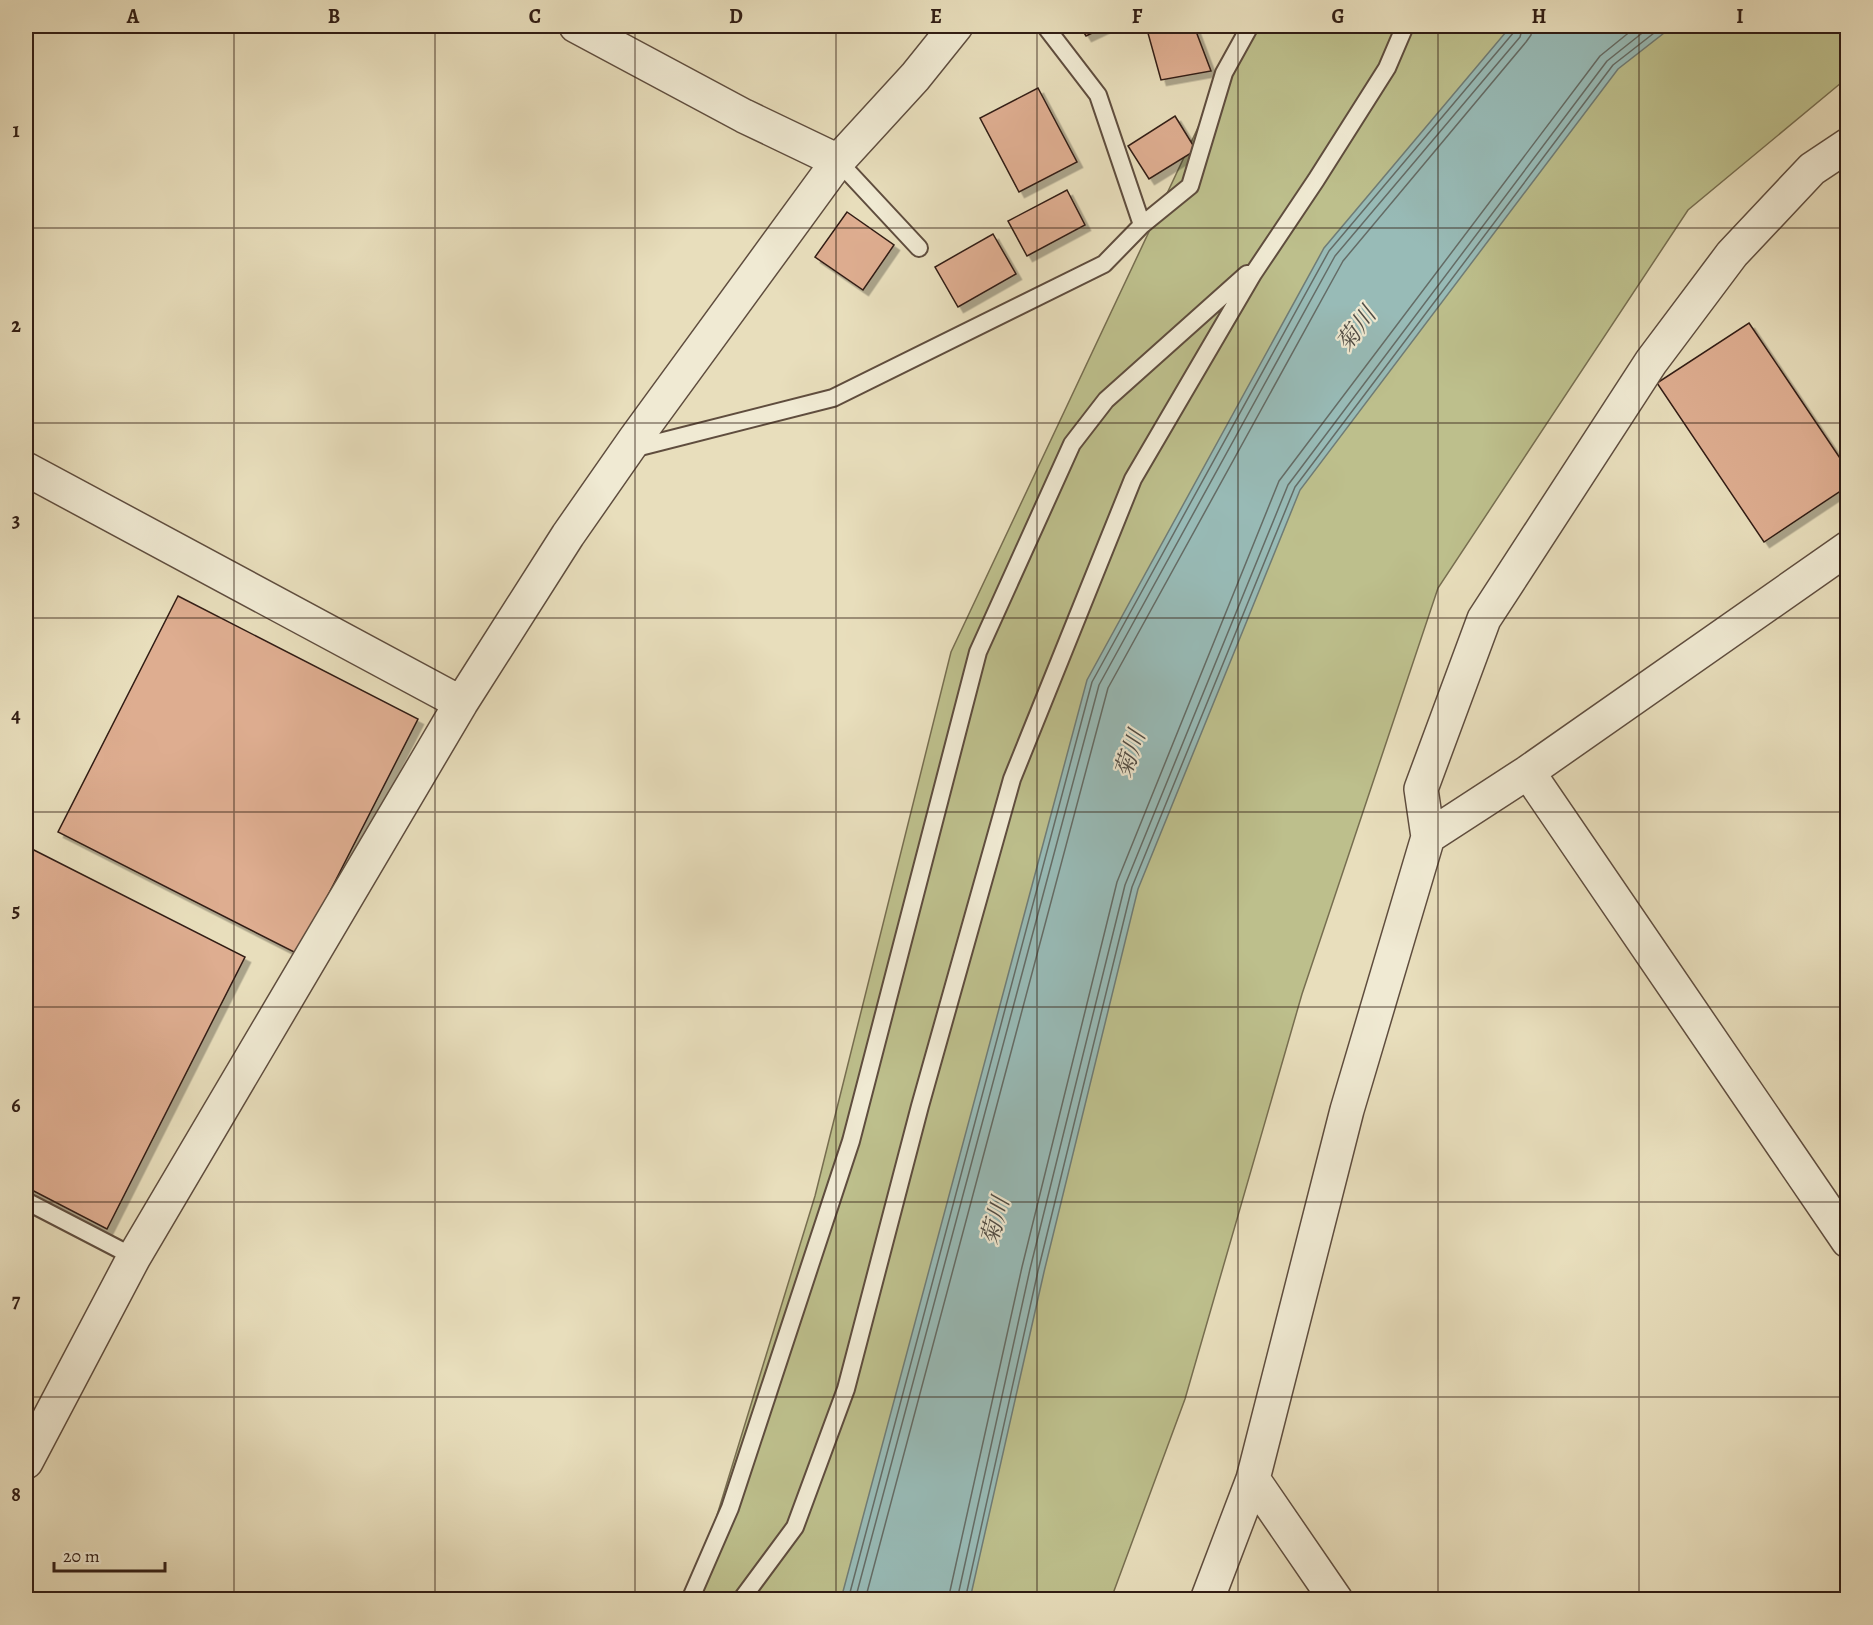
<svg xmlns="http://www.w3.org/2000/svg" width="1873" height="1625" viewBox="0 0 1873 1625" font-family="Alegreya,'Noto Serif JP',serif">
<defs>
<filter id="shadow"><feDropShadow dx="5.5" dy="5.5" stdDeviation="0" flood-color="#0004"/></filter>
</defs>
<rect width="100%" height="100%" fill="#e8debc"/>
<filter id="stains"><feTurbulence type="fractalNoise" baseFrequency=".00333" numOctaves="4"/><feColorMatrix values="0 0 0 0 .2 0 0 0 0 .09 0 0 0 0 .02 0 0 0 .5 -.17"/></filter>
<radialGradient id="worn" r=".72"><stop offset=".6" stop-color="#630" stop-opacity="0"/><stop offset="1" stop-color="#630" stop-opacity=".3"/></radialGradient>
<path fill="#bdbf8c" stroke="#776e50" stroke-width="1.5" d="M1261 26H1847V78L1688 210 1438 588 1302 994 1185 1399 1111 1599 691 1600 815 1196 951 652 1228 64Z"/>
<path fill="#98bbb7" stroke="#6f7c76" stroke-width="1.5" d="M1511 26H1673L1618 69 1300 490 1138 889 1044 1272 970 1599H841L1087 680 1324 248Z"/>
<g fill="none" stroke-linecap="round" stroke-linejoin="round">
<path stroke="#646c66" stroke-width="1.5" d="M848 1600 1092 682 1329 251 1514 32 1515 26
M855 1600 1099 685 1335 256 1520 37 1523 26
M865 1600 1108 688 1343 261 1526 42 1531 35 1532 26
M948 1600 1022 1267 1117 882 1279 481 1600 56 1637 26
M957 1600 1030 1269 1125 885 1288 485 1607 61 1651 26
M965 1600 1038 1271 1132 887 1295 487 1613 65 1663 26"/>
</g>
<path fill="#dead90" stroke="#311d14" stroke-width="1.5" filter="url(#shadow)" d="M1080 26H1107L1086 36Z
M1146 26H1194L1211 71 1161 80Z
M1038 88 1077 162 1019 192 980 118Z
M1175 116 1196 150 1149 179 1128 146Z
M1067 190 1085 225 1027 256 1008 221Z
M847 212 894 245 863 290 815 257Z
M993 234 1016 274 958 307 935 267Z
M1749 323 1848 470V486L1764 542 1657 383Z
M178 596 418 719 298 954 58 832Z
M26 846 245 957 107 1229 26 1187Z"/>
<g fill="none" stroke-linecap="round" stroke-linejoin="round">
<defs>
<path id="lane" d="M1045 26 1098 95 1142 225 1190 186 1224 73 1250 26
M838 161 919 248
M632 449 833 398 1104 264 1142 225
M26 1201 134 1257
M690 1600 730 1508 851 1141 978 652 1072 444 1106 400 1247 274
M741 1600 795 1527 846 1389 920 1106 1012 779 1133 479 1253 274 1316 180 1387 68 1405 26"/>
<path id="street" d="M576 26 744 116 838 161
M26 469 461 703
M1528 772 1848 1241
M1428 837 1528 772 1848 548
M26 1462 134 1257 461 703 568 535 635 439 838 161 915 77 956 26
M1253 1479 1336 1600
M1207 1600 1253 1479 1347 1110 1428 837 1421 789 1484 619 1651 362 1732 254 1812 169 1848 145"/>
</defs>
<use href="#lane" stroke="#5f4d3e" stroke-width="20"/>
<use href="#street" stroke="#5f4d3e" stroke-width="36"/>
<use href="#lane" stroke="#f0ead3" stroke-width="16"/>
<use href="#street" stroke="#f0ead3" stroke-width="33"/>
</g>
<path fill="none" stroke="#311d14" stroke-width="1.5" stroke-opacity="0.55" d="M234 26V1600M435 26V1600M635 26V1600M836 26V1600M1037 26V1600M1238 26V1600M1438 26V1600M1639 26V1600M26 228H1848M26 423H1848M26 618H1848M26 812H1848M26 1007H1848M26 1202H1848M26 1397H1848"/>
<g text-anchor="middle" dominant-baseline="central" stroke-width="4.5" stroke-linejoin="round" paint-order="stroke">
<g font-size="24" font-style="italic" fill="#504c45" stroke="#f0ead3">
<text transform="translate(1356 329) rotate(-53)">菊川</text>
<text transform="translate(1130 754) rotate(-71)">菊川</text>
<text transform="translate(995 1221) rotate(-75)">菊川</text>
</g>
</g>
<rect width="1873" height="1625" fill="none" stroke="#e8debc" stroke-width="66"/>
<path d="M54 1562v9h111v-9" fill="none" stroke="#311d14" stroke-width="3"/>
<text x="63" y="1562" font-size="18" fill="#311d14" stroke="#f0ead3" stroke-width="4.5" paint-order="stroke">20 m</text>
<rect x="33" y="33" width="1807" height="1559" fill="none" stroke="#311d14" stroke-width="2"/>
<g font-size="20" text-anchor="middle" font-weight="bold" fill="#311d14">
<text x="133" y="23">A</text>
<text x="334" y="23">B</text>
<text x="535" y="23">C</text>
<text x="736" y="23">D</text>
<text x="936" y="23">E</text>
<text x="1137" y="23">F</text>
<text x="1338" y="23">G</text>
<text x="1539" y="23">H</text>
<text x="1740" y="23">I</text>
<text x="16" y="137">1</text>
<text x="16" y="332">2</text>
<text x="16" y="527">3</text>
<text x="16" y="722">4</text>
<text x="16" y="917">5</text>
<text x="16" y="1112">6</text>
<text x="16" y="1307">7</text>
<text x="16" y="1501">8</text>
</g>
<rect width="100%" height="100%" filter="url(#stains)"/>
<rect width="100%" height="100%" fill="url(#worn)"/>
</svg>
